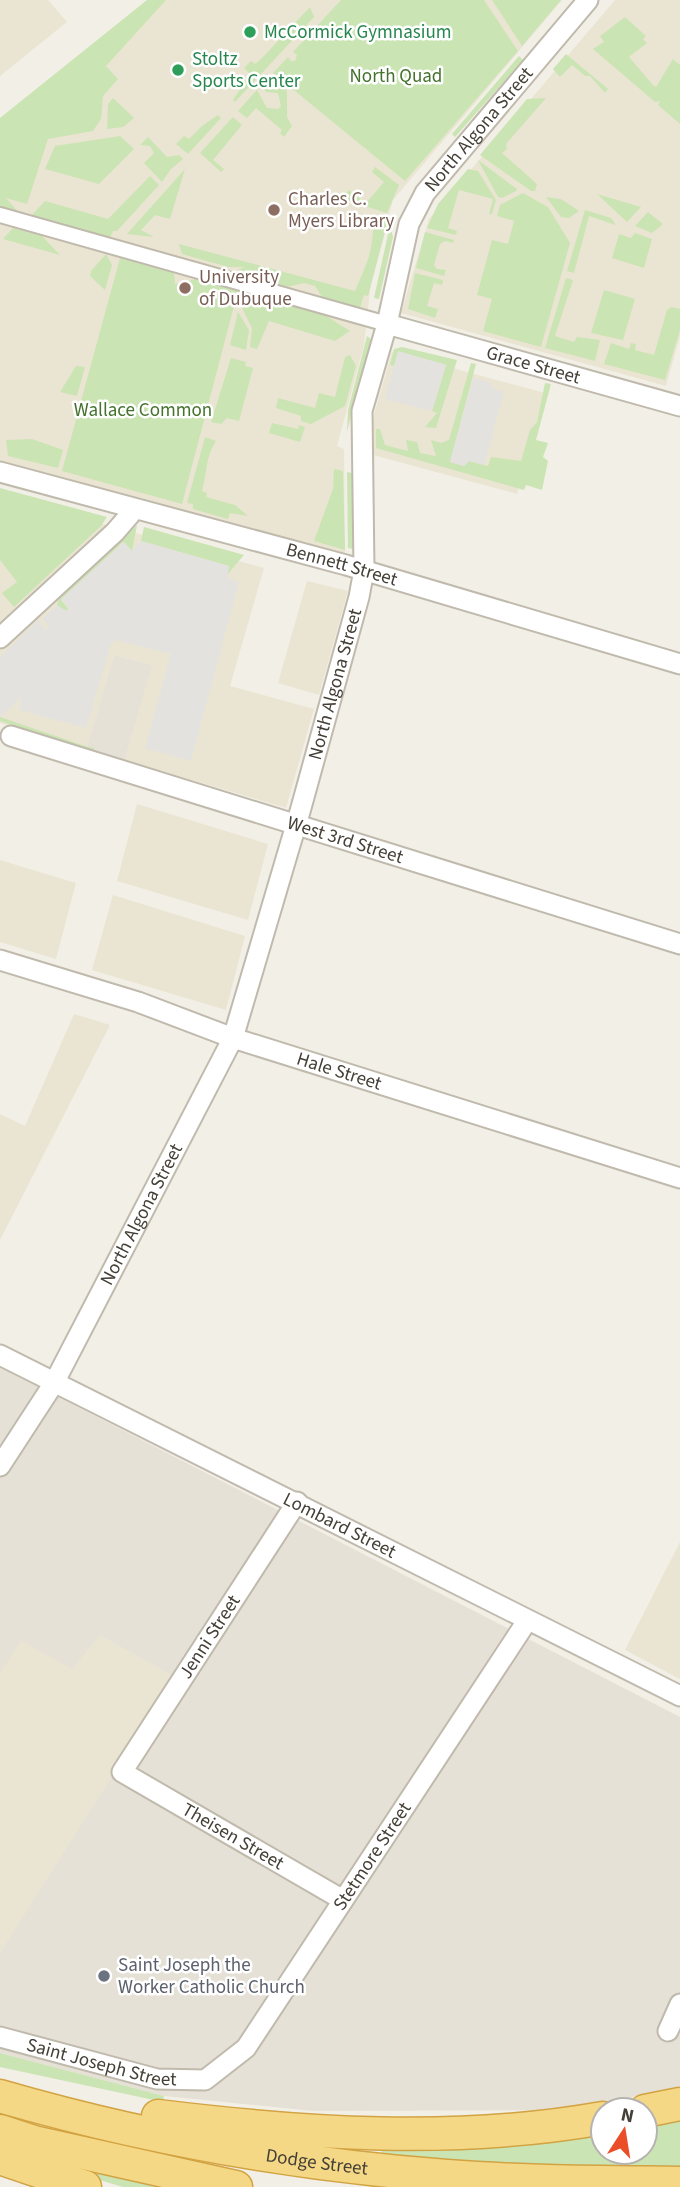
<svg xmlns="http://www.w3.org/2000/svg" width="680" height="2187" viewBox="0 0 680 2187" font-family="'Source Sans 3',sans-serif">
<rect width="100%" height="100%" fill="#f2efe7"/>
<path fill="#e6e1d6" d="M114 655 153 665 125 760 85 749Z
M0 1367 680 1717V2086L577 2110 313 2111 164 2096 0 2053Z"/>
<path fill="#eae5d2" d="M0 0H48L67 22 0 76Z
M151 0H562L393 200 372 272 364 345 337 446 344 449 345 557 0 464V122Z
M615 0H680V336L666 386 401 313 429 219Z
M392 352 545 393 517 494 373 455V418Z
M0 496 264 568 230 686 314 709 286 808 125 760 152 665 114 655 87 748 0 723Z
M307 581 348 591 319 695 278 683Z
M137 804 268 844 248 920 117 881Z
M0 860 76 883 56 959 0 942Z
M113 895 245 936 226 1010 92 970Z
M74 1014 110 1025 0 1240V1114L25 1126Z
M680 1542V1679L625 1650Z
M100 1635 175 1677 0 1953V1673L21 1641 72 1669Z"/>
<path fill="#cbe4b3" d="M147 0H166L106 66 118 79 103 96 101 119 93 131 48 139 27 204 6 198 19 213 0 207V118Z
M341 0H484L518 51 405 181 273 73 288 57 291 61H295L297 55 293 52Z
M492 0H561L522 46Z
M310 7 314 17 235 102 233 100 250 74 244 68 251 61 255 64 263 57Z
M625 17 646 36 643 39 647 43 629 57 653 85 656 87 673 59 680 65V124L658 105 660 101 655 102 593 49 604 42 600 36Z
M566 54 608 89 605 93 590 76H585L572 65 560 77 553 69Z
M519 56 523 60 455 137 452 134Z
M268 78 287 91V117L292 126 284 137 280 133 282 130 256 108 247 118 238 111 257 90 267 108 278 109 281 106 278 93 266 92 261 86Z
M113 98 134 118 123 127 107 129 108 104Z
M546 98 506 144 507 149 502 153 537 184 535 191H531L480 155 527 99Z
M218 115 221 118 188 154 176 144 184 136 189 139 202 126Z
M233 117 242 125 213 160 224 169 221 172 200 153Z
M120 136 134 149 99 184 45 169 55 146Z
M148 137 167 157 179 155 183 159 171 169 162 182 144 163 154 153 150 146 140 145Z
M478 160 517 189 516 191 502 198 498 197Z
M375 167 399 185 387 213 342 199 349 190 366 203 384 182 372 172Z
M185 169 170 219 155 215 141 230 154 237 127 234Z
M468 169 478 171 496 200 492 214H489L493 199 459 190 448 228 457 231 456 235 427 228 438 204Z
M150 176 159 185 117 231H113L110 238 31 216 45 201 108 219Z
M523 193 548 207 570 243 541 347 483 331 492 299 477 295 492 240 508 244 514 221 497 216 500 205Z
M597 194 641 207 627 222Z
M546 197 561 199 579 211 569 218 561 217Z
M585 210 611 218 616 225 589 216 574 273 567 271Z
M648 212 663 224 652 233 635 226Z
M375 219 388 221 368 296 364 295 360 308 322 297 315 286 304 283 287 287 240 274 239 269 245 267H228L182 254 179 244 355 291C360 279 365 269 369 256 373 243 372 232 375 219Z
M390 225 393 237 379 299 374 298Z
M13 228 42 236 60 255 3 239Z
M425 232 454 240 453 243 445 241 440 244 434 265 437 269 446 270 444 276 416 268Z
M635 233 652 239 644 268 612 258 619 234 631 238Z
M106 254 112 265 105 290 90 276 91 271Z
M120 258 174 273 175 284 196 279 238 291 182 504 62 471Z
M415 273 443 280 442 285 434 283 427 306 438 309 435 318 408 309Z
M566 278 573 280 555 336 574 342 577 337 600 340 595 361 545 348Z
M604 290 635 299 623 340 591 333Z
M262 297 323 314 350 331 335 341 269 321 257 349 250 347 252 328 240 304Z
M671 307 680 309V330L665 380 604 364 611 343 629 349 631 343 636 344 635 350 654 355 667 310Z
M238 312 249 330 246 350 230 345Z
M367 336 371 339 347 432 348 410Z
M402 347 457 360 436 428 425 427 437 413 432 411 446 365 399 352 394 366 390 365 394 349Z
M350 355 356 366 345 406 311 424 301 421V416L276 408 278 398 315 408 319 393 335 397 345 357Z
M231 358 246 362 245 366 253 368 239 421 227 418 221 424 211 422Z
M471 363 476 364 450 462 464 466 469 461 488 466 491 457 521 461 530 430 537 422 545 383 551 384 536 440 548 443 543 457 548 461 542 490 526 485 524 490 376 448V429H380L385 445 408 451 406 440 417 442 420 453 436 456 431 440 441 443 449 440Z
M76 366 85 367 77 396 60 392Z
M272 423 298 429 299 425 305 427 300 442 269 433Z
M205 437 216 441C206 455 207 473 202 491L207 493 206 497 235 505 248 516 230 513 228 519 193 509V504L187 503Z
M32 439 63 450 58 468 8 456 6 440Z
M334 469 343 471 345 550 314 541 333 489Z
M347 472 352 473 353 549 348 548Z
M0 488 107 517 101 526 14 607 2 593 17 582 0 560Z
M137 525 132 551 123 542 61 600 69 610 63 611 57 605 59 597Z
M144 527 244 555 227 575 229 566 141 541Z
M0 717 88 747 95 748 92 751 0 721Z
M0 2053 164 2096 163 2102 0 2067Z
M680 2121V2170L583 2171 380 2159 382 2150 461 2148 603 2132V2152H645V2126Z
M89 2170 185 2187H123L86 2176Z"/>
<path fill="#e4e2df" d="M398 351 446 365 432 411 385 399Z
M473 378 490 382 492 388 504 392 484 465 469 461 464 466 450 462Z
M141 541 229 566 227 578 239 582 191 761 145 748 171 654 116 640 111 644 86 728 19 710 21 698 0 717V657L38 620 45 629 49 628 43 618 57 605 68 612V607L61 599 124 542 132 551Z"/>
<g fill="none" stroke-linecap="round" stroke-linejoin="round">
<defs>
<path id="pedestrian" d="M0 215 387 324"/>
<g id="minor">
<path id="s1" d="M387 324 680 406"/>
<path id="s2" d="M0 472 346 565 680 664"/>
<path d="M0 638 115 532 134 510"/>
<path id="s3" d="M11 736 680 944"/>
<path id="s4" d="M0 960 138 1002 233 1038 680 1178"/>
<path id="s5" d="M0 1355 680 1696"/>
<path id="s6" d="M0 1466 54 1383 233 1038 301 808 359 597 364 570 362 411 387 324 409 224 425 193 588 0"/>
<path id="s7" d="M297 1502 122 1772 343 1900"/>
<path d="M668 2031 680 2004"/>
<path id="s8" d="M0 2037 157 2079 205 2080 246 2048 527 1621"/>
</g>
<g id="trunk">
<path id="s9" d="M0 2096C145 2138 297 2165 447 2176 525 2182 603 2182 680 2183"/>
<path d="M645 2111 680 2104"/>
<path d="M158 2116C305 2134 457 2144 603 2118"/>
<path d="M0 2131 34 2142 236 2187"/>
<path d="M0 2158 85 2187"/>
</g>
</defs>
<use href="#pedestrian" stroke="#c0baad" stroke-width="18"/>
<use href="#minor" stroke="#c0baad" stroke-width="23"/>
<use href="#trunk" stroke="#d2a342" stroke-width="35"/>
<use href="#pedestrian" stroke="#fff" stroke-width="14"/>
<use href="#minor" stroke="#fff" stroke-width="19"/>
<use href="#trunk" stroke="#f5d886" stroke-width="32"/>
</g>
<g fill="#2e9e5b" stroke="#fff" stroke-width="2.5">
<circle cx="250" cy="32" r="7"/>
<circle cx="178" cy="70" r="7"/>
</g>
<g fill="#8d6e63" stroke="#fff" stroke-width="2.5">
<circle cx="274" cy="210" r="7"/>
<circle cx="185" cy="288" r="7"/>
</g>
<circle fill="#6b7280" stroke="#fff" stroke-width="2.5" cx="104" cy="1976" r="7"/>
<g text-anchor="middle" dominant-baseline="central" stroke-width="5" stroke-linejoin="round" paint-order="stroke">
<g font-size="19" fill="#27864d" stroke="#fff" text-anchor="start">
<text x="264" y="32">McCormick Gymnasium</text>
<text x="192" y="59">Stoltz<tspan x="192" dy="22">Sports Center</tspan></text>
</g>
<g font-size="19" fill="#45722e" stroke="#fff">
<text x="396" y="76">North Quad</text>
<text x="143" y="410">Wallace Common</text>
</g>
<g font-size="19" fill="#454037" stroke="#fff">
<text stroke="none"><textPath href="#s6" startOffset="1444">North Algona Street</textPath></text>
<text stroke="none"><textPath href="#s1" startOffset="152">Grace Street</textPath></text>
<text stroke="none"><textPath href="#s2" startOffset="354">Bennett Street</textPath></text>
<text stroke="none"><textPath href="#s6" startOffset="856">North Algona Street</textPath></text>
<text stroke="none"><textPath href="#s3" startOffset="350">West 3rd Street</textPath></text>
<text stroke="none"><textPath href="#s4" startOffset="357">Hale Street</textPath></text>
<text stroke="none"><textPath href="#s6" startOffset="289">North Algona Street</textPath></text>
<text stroke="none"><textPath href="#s5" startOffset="380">Lombard Street</textPath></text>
<text transform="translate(210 1637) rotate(-57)">Jenni Street</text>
<text stroke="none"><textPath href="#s7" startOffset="450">Theisen Street</textPath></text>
<text stroke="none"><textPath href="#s8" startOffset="492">Stetmore Street</textPath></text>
<text stroke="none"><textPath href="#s8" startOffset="105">Saint Joseph Street</textPath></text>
<text stroke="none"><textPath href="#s9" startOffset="324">Dodge Street</textPath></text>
</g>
<g font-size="19" fill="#785e54" stroke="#fff" text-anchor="start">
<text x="288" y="199">Charles C.<tspan x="288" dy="22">Myers Library</tspan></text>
<text x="199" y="277">University<tspan x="199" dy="22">of Dubuque</tspan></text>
</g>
<g font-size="19" fill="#5b616d" stroke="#fff" text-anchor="start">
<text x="118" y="1965">Saint Joseph the<tspan x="118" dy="22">Worker Catholic Church</tspan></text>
</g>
</g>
<g transform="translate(624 2131) rotate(12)"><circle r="33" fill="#ffffff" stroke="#b5b3af" stroke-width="2"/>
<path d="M0-5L12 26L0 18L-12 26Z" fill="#ea4d27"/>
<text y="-10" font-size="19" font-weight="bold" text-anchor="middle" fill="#454037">N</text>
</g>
</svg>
